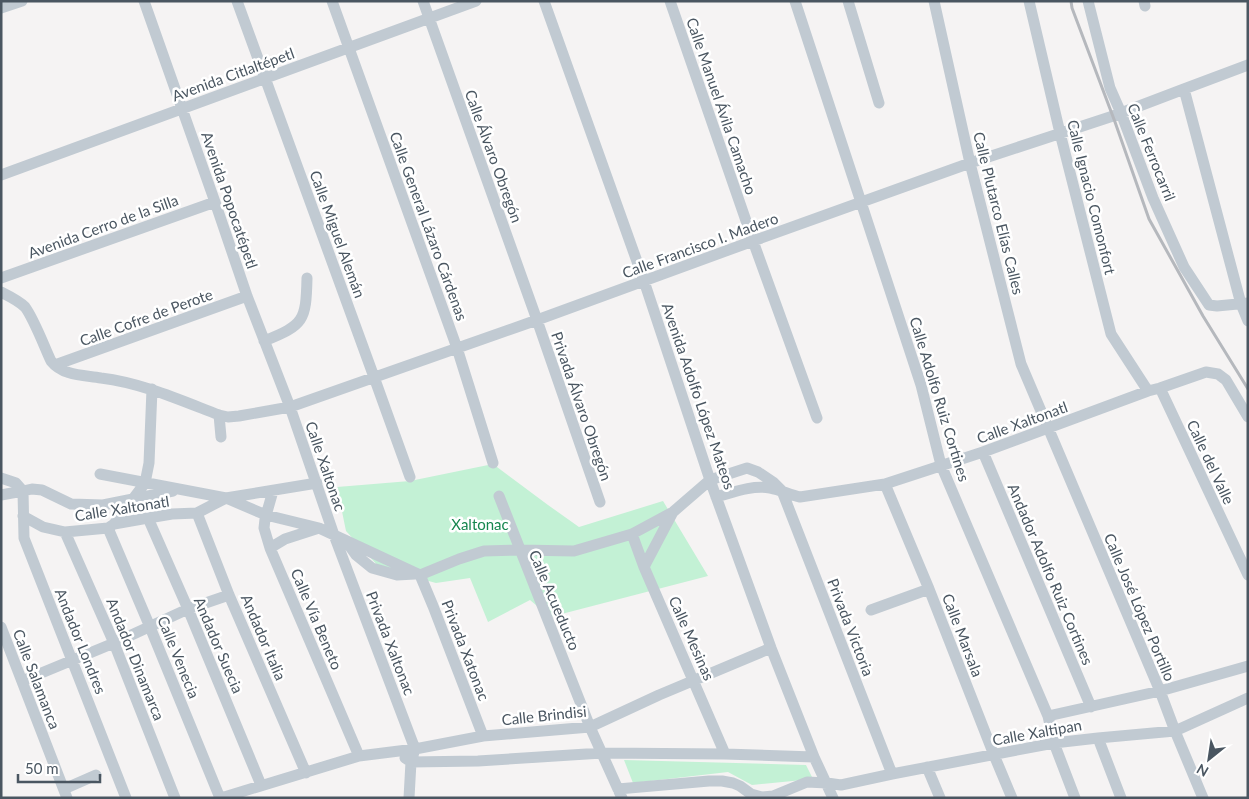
<svg xmlns="http://www.w3.org/2000/svg" width="1249" height="799" viewBox="0 0 1249 799" font-family="Lato,sans-serif">
<rect width="100%" height="100%" fill="#f5f3f3"/>
<path fill="#c3f1d5" d="M493 464 548 505 579 527 663 501 708 576 550 617 530 600 488 622 470 578 436 583 380 568 346 531 337 487 410 481Z
M624 760 806 765 813 779 752 785 728 772 633 783Z"/>
<g fill="none" stroke-linecap="round" stroke-linejoin="round">
<path stroke="#c1cad2" stroke-width="11" d="M144 1 215 202 247 296 290 407 334 535 415 749 411 762 409 798
M237 1 374 377 410 477
M332 1 457 348 493 463
M423 1 537 320 600 502
M544 1 644 281 710 480 771 648 814 757 833 798
M670 1 753 241 817 418
M795 1 921 385 941 465 1048 716 1054 743 1075 798
M848 1 879 103
M934 1 970 163 1021 364 1160 691 1175 731 1203 798
M1029 1 1060 133 1111 334 1148 391
M1088 1 1110 88 1121 113 1153 198 1184 267 1209 305 1217 306 1248 303
M1144 1 1145 6
M1 8 22 1
M1184 89 1241 304 1248 321
M1 175 476 1
M1 278 215 202
M1 292C9 296 19 301 25 307 34 319 44 346 51 361 63 376 83 375 101 378 142 383 180 400 219 415L228 417 239 416 290 407 537 320 753 241 970 163 1113 116 1184 89 1248 65
M264 341C304 325 306 321 307 278
M55 365 247 296
M1160 388 1248 575
M219 415 221 437
M983 452 1091 707
M100 474 226 498 266 515 319 528 420 575 459 559 484 551 520 550 574 551 632 534 673 512 710 480 747 468 758 472 773 482 782 491 892 774
M1 478 16 483 23 491 32 489 42 490 71 504 103 505 173 491
M885 484 929 589 994 755 1012 798
M273 491 265 519 264 528 270 548 359 756
M1 495 23 491 24 538 126 798
M499 496 590 727 622 798
M716 497C734 492 752 485 770 488 781 490 790 495 800 497L885 484 983 452 1148 391 1160 388 1206 372 1218 374 1226 380 1248 417
M197 513 229 595 306 773
M23 516 43 527 65 532 108 528 114 524 148 518 172 514 197 513 226 498 317 483
M148 518 188 609 261 785
M114 524 145 483 149 463 152 389
M108 528 150 627 220 798
M65 532 114 643 175 798
M632 534 644 567 725 754
M346 541 356 555 372 568 397 575 415 574
M270 548 285 539 319 528
M644 567 673 512
M420 575 433 606 483 736
M871 610 929 589
M1 627 67 798
M22 681 114 643 188 609 229 595
M1048 716 1160 691 1248 666
M1098 738 1121 798
M405 758 411 762 478 761 602 753 725 754 814 757
M927 767 940 798
M64 789 96 775
M618 789 709 781H722L733 783 740 786 751 794 762 797 773 796 807 782 827 783 841 785 892 774 1054 743 1098 738 1175 731 1248 698
M221 798 359 756 415 749 483 736 590 727 659 695 771 648"/>
<path stroke="#b5b8bd" stroke-width="3" d="M1071 1 1072 8 1115 122 1149 219 1203 316 1248 389"/>
</g>
<g text-anchor="middle" dominant-baseline="central" stroke-width="5" stroke-linejoin="round" paint-order="stroke">
<g font-size="15" fill="#4a5661" stroke="#fff">
<text transform="translate(233 74) rotate(-20)">Avenida Citlaltépetl</text>
<text transform="translate(722 106) rotate(71)">Calle Manuel Ávila Camacho</text>
<text transform="translate(1152 152) rotate(68)">Calle Ferrocarril</text>
<text transform="translate(494 156) rotate(70)">Calle Álvaro Obregón</text>
<text transform="translate(1092 197) rotate(76)">Calle Ignacio Comonfort</text>
<text transform="translate(230 200) rotate(71)">Avenida Popocatépetl</text>
<text transform="translate(999 213) rotate(76)">Calle Plutarco Elías Calles</text>
<text transform="translate(103 226) rotate(-20)">Avenida Cerro de la Silla</text>
<text transform="translate(429 226) rotate(70)">Calle General Lázaro Cárdenas</text>
<text transform="translate(338 234) rotate(70)">Calle Miguel Alemán</text>
<text transform="translate(700 245) rotate(-20)">Calle Francisco I. Madero</text>
<text transform="translate(146 317) rotate(-20)">Calle Cofre de Perote</text>
<text transform="translate(699 396) rotate(71)">Avenida Adolfo López Mateos</text>
<text transform="translate(940 399) rotate(73)">Calle Adolfo Ruiz Cortines</text>
<text transform="translate(582 406) rotate(71)">Privada Álvaro Obregón</text>
<text transform="translate(1022 422) rotate(-20)">Calle Xaltonatl</text>
<text transform="translate(1211 462) rotate(65)">Calle del Valle</text>
<text transform="translate(326 466) rotate(71)">Calle Xaltonac</text>
<text transform="translate(122 508) rotate(-9)">Calle Xaltonatl</text>
<text transform="translate(1051 574) rotate(67)">Andador Adolfo Ruiz Cortines</text>
<text transform="translate(555 600) rotate(67)">Calle Acueducto</text>
<text transform="translate(1140 607) rotate(67)">Calle José López Portillo</text>
<text transform="translate(317 619) rotate(67)">Calle Vía Beneto</text>
<text transform="translate(851 627) rotate(69)">Privada Victoria</text>
<text transform="translate(963 635) rotate(69)">Calle Marsala</text>
<text transform="translate(264 637) rotate(67)">Andador Italia</text>
<text transform="translate(692 638) rotate(66)">Calle Mesinas</text>
<text transform="translate(81 641) rotate(68)">Andador Londres</text>
<text transform="translate(391 643) rotate(69)">Privada Xaltonac</text>
<text transform="translate(219 645) rotate(67)">Andador Suecia</text>
<text transform="translate(466 650) rotate(69)">Privada Xatonac</text>
<text transform="translate(179 657) rotate(68)">Calle Venecia</text>
<text transform="translate(136 659) rotate(68)">Andador Dinamarca</text>
<text transform="translate(37 679) rotate(69)">Calle Salamanca</text>
<text transform="translate(544 715) rotate(-6)">Calle Brindisi</text>
<text transform="translate(1037 732) rotate(-10)">Calle Xaltipan</text>
</g>
<g font-size="15" fill="#17864f" stroke="#fff">
<text x="480" y="524">Xaltonac</text>
</g>
</g>
<rect width="1249" height="799" fill="none" stroke="#4a5661" stroke-width="5"/>
<g transform="translate(1209 759) rotate(210)" stroke="#ffffff" stroke-width="4" paint-order="stroke">
<path d="M0-4L9 19L0 12L-9 19Z" fill="#4a5661"/>
<text y="-8" font-size="14" font-weight="bold" text-anchor="middle" fill="#4a5661">N</text>
</g>
<path d="M18 774v8h82v-8" fill="none" stroke="#4a5661" stroke-width="2.5"/>
<text x="25" y="774" font-size="15" fill="#4a5661" stroke="#ffffff" stroke-width="4" paint-order="stroke">50 m</text>
</svg>
